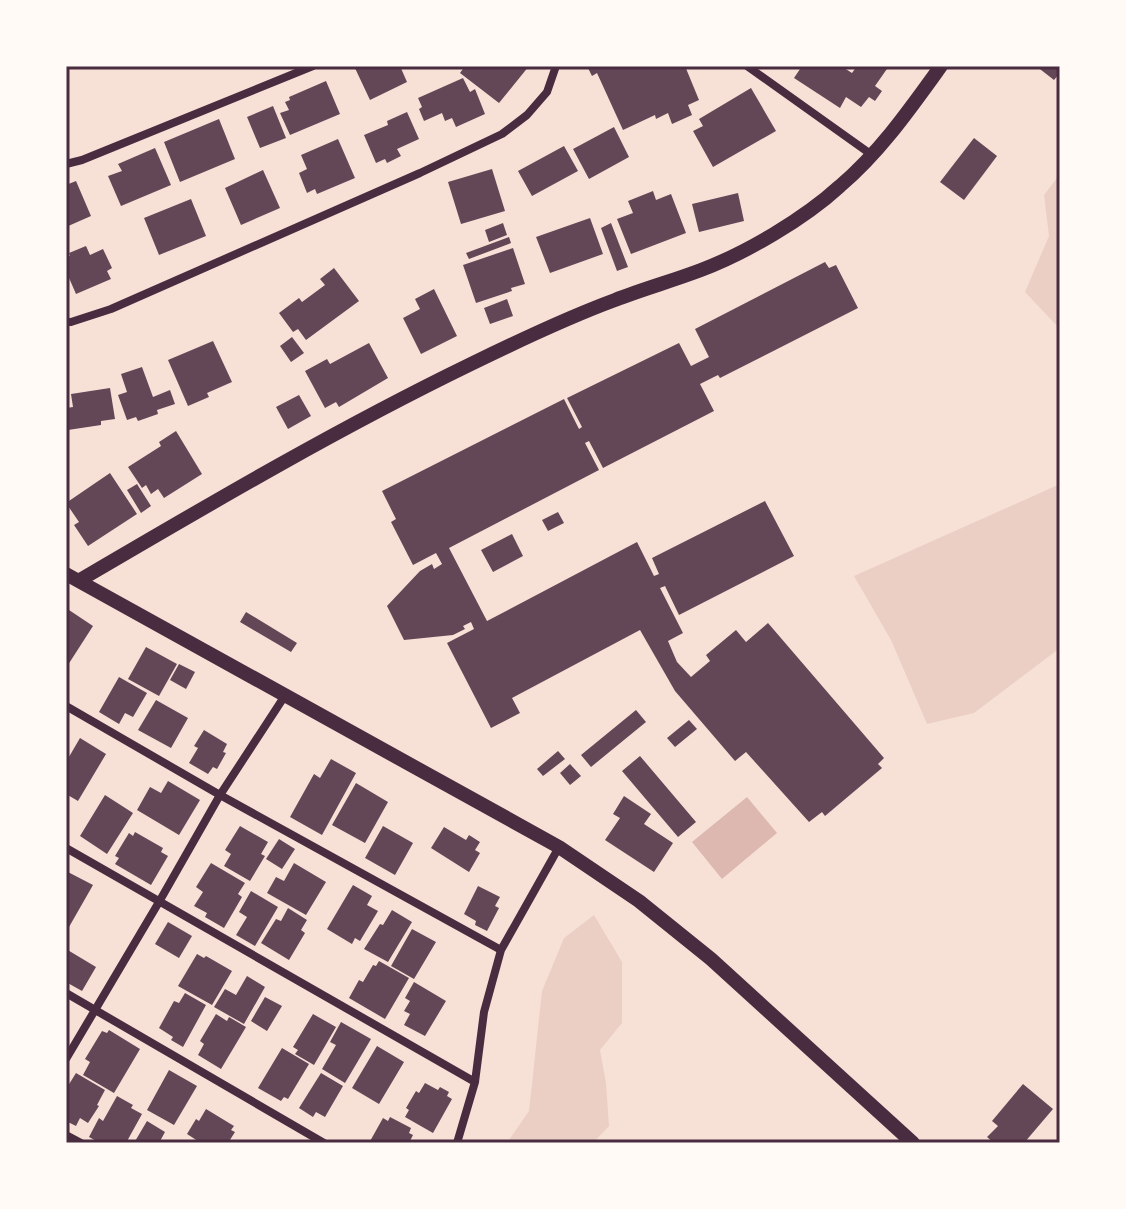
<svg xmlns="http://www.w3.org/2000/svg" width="1126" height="1209" viewBox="0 0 1126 1209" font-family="'Open Sans',sans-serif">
<rect width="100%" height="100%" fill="#f7e1d7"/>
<path fill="#ebcfc5" d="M1060 174V329L1025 292 1049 236 1044 195Z
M1060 484V648L974 713 927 724 891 640 854 576Z
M594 915 622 962V1023L600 1050 606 1083 609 1126 593 1143H507L529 1111 542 991 564 938Z"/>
<path fill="#dcb8b0" d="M747 797 777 833 722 879 692 842Z"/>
<path fill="#644757" d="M354 66H400L407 82 370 100Z
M465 66H529L499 103 460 73Z
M587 66H685L699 100 688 105 692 115 672 124 668 113 656 119 655 115 623 130 597 73 592 76Z
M802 66H841L852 73 857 66H889L875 86 882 91 875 101 869 97 861 107 846 97 840 108 794 78Z
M1036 66H1060V73L1054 80Z
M463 78 470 92 475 89 485 114 456 127 452 118 445 121 442 113 424 121 419 109 422 107 418 98Z
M326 81 340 114 290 135 280 113 289 110 285 102 290 100 289 97Z
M751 88 776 131 713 167 693 131 703 126 699 119Z
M273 106 286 138 260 148 247 117Z
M407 112 419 139 397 149 401 156 387 163 385 159 376 163 364 135 388 125 387 121Z
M219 119 235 159 180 182 164 142Z
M614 127 629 157 589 179 573 149Z
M974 138 997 156 964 200 940 182Z
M338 139 355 178 317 194 315 189 307 193 299 173 307 169 301 155Z
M564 146 578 171 532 196 518 171Z
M155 148 171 185 121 206 108 176 122 171 118 164Z
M492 169 505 211 461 224 448 182Z
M263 170 280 208 241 225 225 188Z
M76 181 91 216 66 227V185Z
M653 191 656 200 671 194 686 233 631 254 617 219 633 213 628 201Z
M738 193 744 221 699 232 692 204Z
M191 199 206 236 159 255 144 218Z
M590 218 603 254 550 273 536 237Z
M503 223 507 235 489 242 485 230Z
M611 223 628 267 617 271 601 228Z
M509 237 511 243 469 259 466 253Z
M86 246 90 255 103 249 112 268 107 271 111 279 76 294 66 271V257L70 256 69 253Z
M513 248 525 284 511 288 512 291 476 303 463 265Z
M825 262 829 268 836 265 858 308 720 378 718 375 700 384 714 411 603 468 589 441 585 443 599 470 449 548 487 621 637 542 654 576 659 574 652 558 765 501 794 556 679 615 665 586 660 588 683 633 668 641 677 662 691 677 710 661 706 655 736 630 746 642 768 623 884 758 878 764 882 768 825 816 822 812 809 822 746 752 735 761 675 691 640 630 512 698 520 713 491 728 447 643 474 629 471 622 463 626 465 629 453 635 404 640 387 606 420 571 432 564 434 569 442 564 436 553 413 565 391 522 396 519 382 491 564 399 579 429 582 427 567 398 679 343 691 366 709 357 695 329Z
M334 268 359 301 306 340 298 329 293 332 279 313 299 298 302 302 325 285 320 279Z
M434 289 457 336 421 354 403 318 420 309 415 299Z
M507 299 513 316 490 324 484 308Z
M292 337 304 353 291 362 280 346Z
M213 341 232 382 207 393 209 397 188 406 168 360Z
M369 343 388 378 339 407 336 402 325 408 305 371 327 359 330 364Z
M142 367 153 397 170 390 175 404 157 410 158 414 138 421 136 417 127 420 118 395 127 392 121 374Z
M110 388 115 419 101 421V425L68 430 66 408 73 407 71 394Z
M299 395 311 416 288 429 276 407Z
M176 431 202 474 164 498 158 489 151 494 146 485 142 488 128 467 161 446 159 442Z
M110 473 137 514 88 546 74 525 79 522 66 503Z
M137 484 151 506 141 513 127 490Z
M558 512 564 523 548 531 542 520Z
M512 534 523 556 493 572 481 550Z
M66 608 93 626 66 668Z
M246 612 297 643 291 652 240 622Z
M146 647 177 664 159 696 128 679Z
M179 664 195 672 186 689 170 680Z
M119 677 147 693 133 717 125 713 119 724 99 712Z
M156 700 188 718 171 748 138 730Z
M636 710 646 722 591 767 581 755Z
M689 720 697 729 675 747 667 738Z
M204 730 227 744 223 752 226 753 217 769 213 767 208 774 189 763 198 748 194 746Z
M80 738 106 754 78 801 66 794V762Z
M558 751 565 759 543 776 537 769Z
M640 756 696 822 678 837 622 771Z
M331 759 356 773 322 835 290 817 314 774 320 778Z
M570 764 581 776 570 785 560 773Z
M168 781 200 800 179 835 137 810 150 787 161 793Z
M356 783 388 802 365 843 332 825Z
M105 795 133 813 107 854 80 836Z
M624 796 651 814 644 824 673 843 654 872 605 840 620 818 613 814Z
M240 826 268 842 261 854 265 856 250 881 224 866 231 854 225 850Z
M383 826 413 843 395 875 365 858Z
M444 827 466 840 469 835 480 842 475 850 480 853 469 872 431 848Z
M135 832 163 848 161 852 168 856 151 885 115 864 119 858 115 856 129 833 133 836Z
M279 839 295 849 282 869 266 859Z
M211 863 245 883 238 894 242 897 224 928 205 917 207 913 194 906 203 892 196 887Z
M294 863 326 882 306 915 267 893 276 877 284 881Z
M66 871 93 885 69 927 66 925Z
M353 885 372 896 367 905 378 911 360 941 355 938 352 944 327 929Z
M478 886 500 897 495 906 499 908 487 931 475 925 476 921 464 914Z
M251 891 278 907 255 946 236 935 247 917 239 912Z
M288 908 307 920 301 930 305 933 289 960 261 943 276 919 281 921Z
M392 910 412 922 388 962 364 949 380 924 383 925Z
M168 922 192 936 179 958 155 944Z
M412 929 436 942 414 979 391 966Z
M66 949 96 967 82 991 66 982Z
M197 954 204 958 206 956 232 971 212 1005 178 986Z
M379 961 409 978 385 1019 349 998 359 980 363 982 373 965 376 966Z
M247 976 265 987 244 1024 214 1007 225 989 236 995Z
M414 982 446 1001 425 1036 404 1025 410 1014 404 1011 410 1001 405 998Z
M185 993 206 1005 183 1047 171 1040 173 1037 159 1028 174 1001 179 1003Z
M265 997 282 1006 267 1031 251 1021Z
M216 1014 227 1021 229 1017 246 1027 221 1069 198 1055 204 1044 200 1041Z
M313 1014 336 1027 314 1065 295 1054 298 1050 293 1047Z
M341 1022 371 1039 345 1083 322 1069 336 1045 330 1042Z
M109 1030 140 1049 114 1093 83 1075 90 1062 85 1059 102 1031 107 1033Z
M377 1046 404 1062 379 1104 352 1088Z
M282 1048 309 1064 288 1099 284 1097 281 1101 258 1088Z
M169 1070 197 1086 174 1125 147 1110Z
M76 1073 105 1090 97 1105 99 1106 88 1123 80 1118 76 1126 66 1121V1089Z
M321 1073 343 1086 325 1117 316 1112 313 1117 299 1108Z
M425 1083 438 1090 440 1087 449 1092 447 1096 452 1099 433 1133 405 1117 409 1110 406 1108 416 1091 419 1093Z
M1023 1084 1053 1109 1024 1143H994L987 1137 998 1126 992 1121Z
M117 1096 133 1105 131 1108 142 1114 126 1143H100L89 1137 99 1118 103 1121Z
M206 1109 234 1126 231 1130 235 1132 228 1143H201L187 1134 196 1119 199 1121Z
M390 1117 411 1128 409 1133 413 1135 409 1143H369L383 1118 388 1121Z
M147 1121 165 1132 159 1143H134Z"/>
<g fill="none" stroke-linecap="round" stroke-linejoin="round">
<path stroke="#4a2c40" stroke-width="8" d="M747 66 872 155
M66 164 82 160 313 66
M66 322H71L111 309 420 173 502 134 527 115 547 92 556 66
M66 706 220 795 501 950
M66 848 475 1082
M66 993 324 1143
M66 1059 159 902 220 795 286 694
M66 1135 81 1143
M457 1143 475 1082 484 1012 501 950 559 847"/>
<path stroke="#4a2c40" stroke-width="14" d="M66 574 559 847 639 901 711 959 913 1143
M80 580C208 505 337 429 471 364 518 341 566 318 615 300 643 289 672 281 701 270 746 253 804 219 840 186 880 152 910 109 941 66"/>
</g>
<rect width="1126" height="1209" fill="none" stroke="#fffaf5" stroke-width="136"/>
<rect x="68" y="68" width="990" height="1073" fill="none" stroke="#4a2c40" stroke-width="3"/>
</svg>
